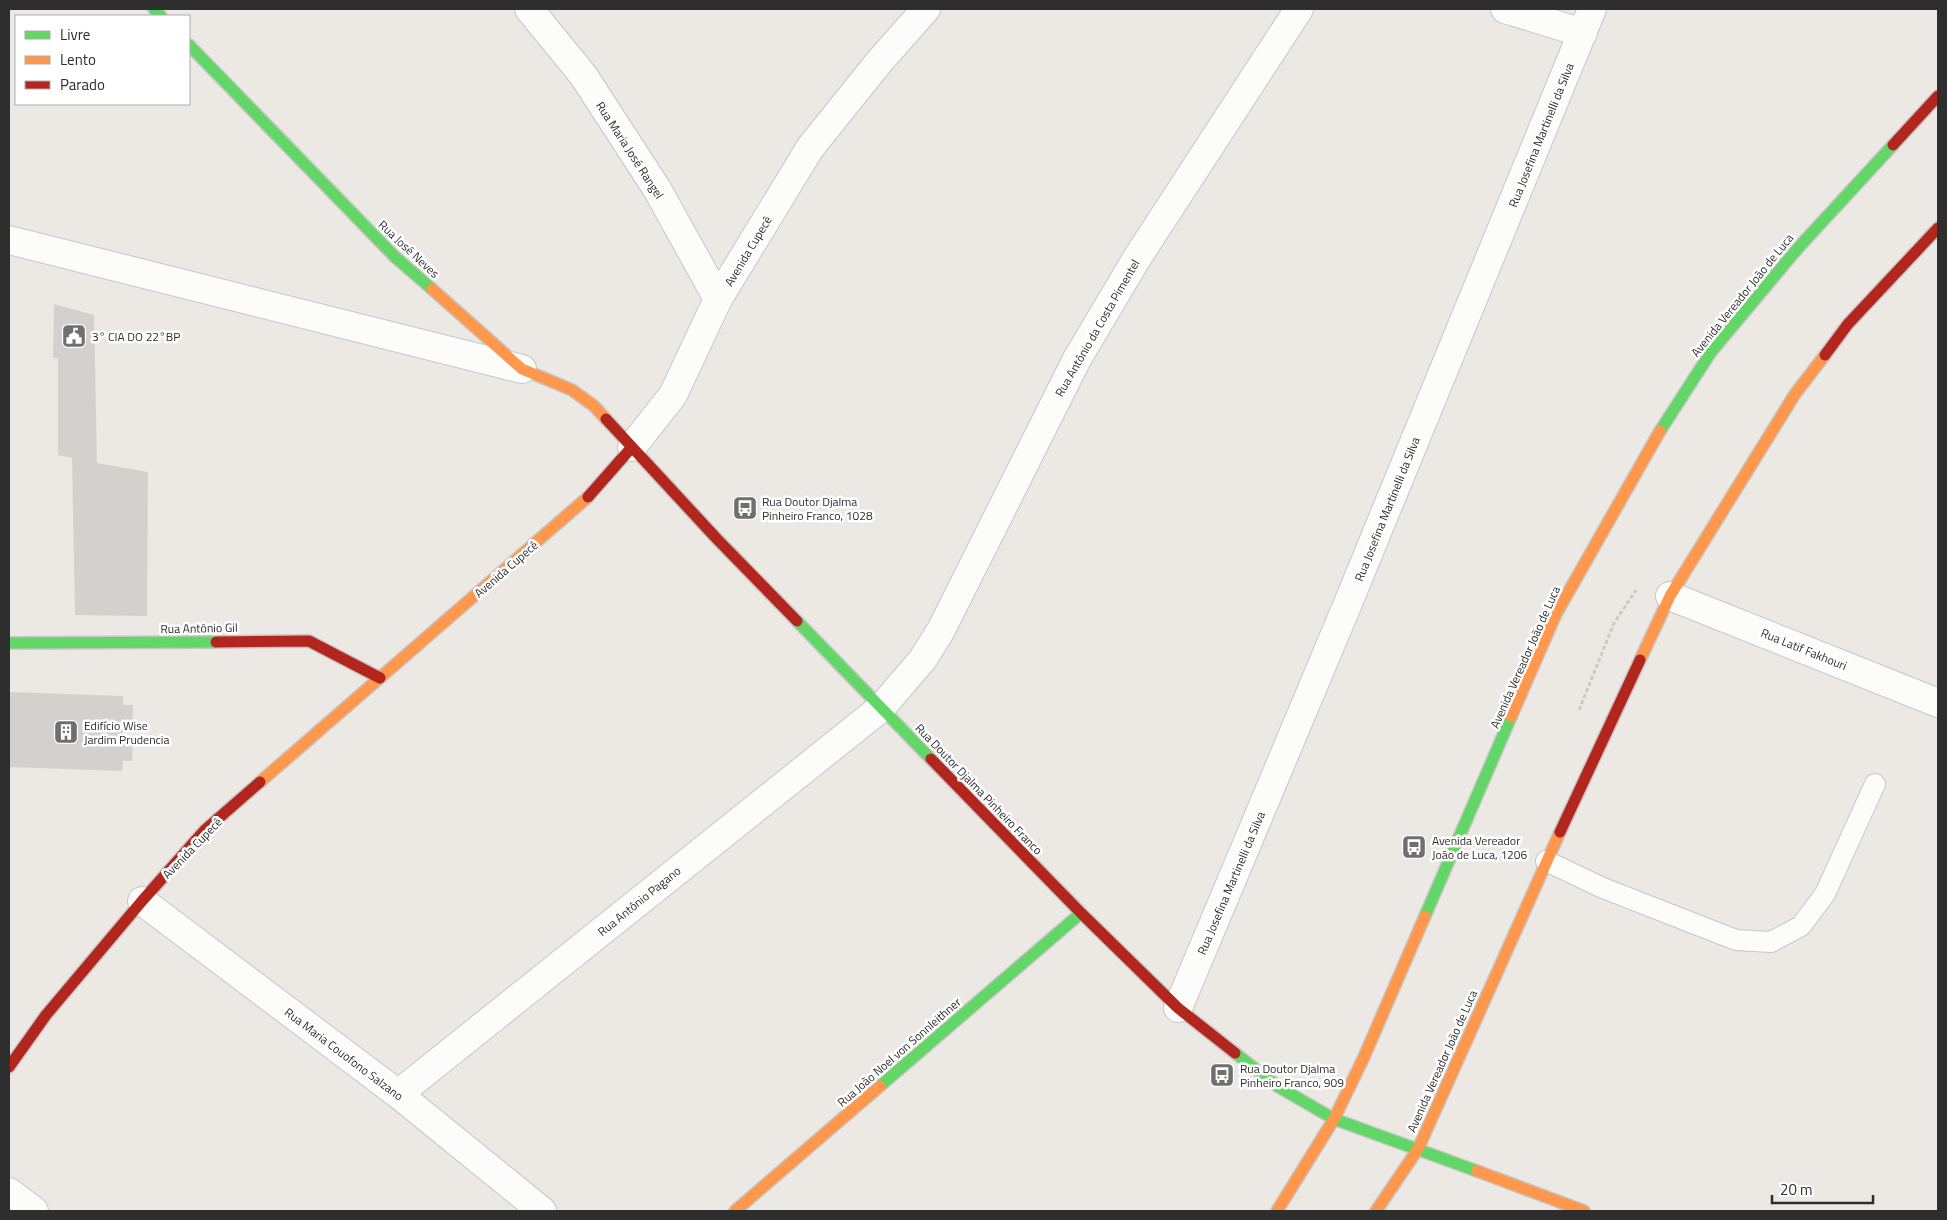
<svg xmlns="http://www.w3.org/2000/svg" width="1947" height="1220" viewBox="0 0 1947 1220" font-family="'Titillium Web',sans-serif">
<rect width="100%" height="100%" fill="#ece8e4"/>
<path fill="#d3d0cd" d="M54 304 94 315 97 463 148 472 147 616 75 615 72 458 58 455V358H53Z
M9 692 123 696V705H133L132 729H123V736H133L132 761H123L122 771 9 767Z"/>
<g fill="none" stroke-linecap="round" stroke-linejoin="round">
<defs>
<path id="lane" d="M1546 861 1603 888 1736 940 1771 942 1801 926 1825 894 1875 784"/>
<path id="street" d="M529 9 583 75 657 189 718 299
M1505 9 1583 33
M9 240 522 369
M632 447 673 395 718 299 810 148 879 62 926 9
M1670 596 1938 703
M142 901 398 1094 542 1211
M1178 1008 1346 608 1592 9
M398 1094 881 708 923 659 941 630 1077 359 1137 258 1299 9
M9 1192 34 1211"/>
<path id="fast" d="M154 9 161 16
M189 45 395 257 432 289
M1660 431 1711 352 1798 248 1893 145
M797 621 931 759
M9 643 216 642
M1425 916 1511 717
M1235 1053 1277 1086 1334 1119 1477 1171
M880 1086 1081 913"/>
<path id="slow" d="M432 289 522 369 572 390 594 406 606 419
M1640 660 1670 596 1795 394 1825 355
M1511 717 1556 614 1660 431
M260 782 588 497
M1477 1171 1584 1211
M735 1211 880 1086
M1277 1211 1334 1119 1364 1057 1425 916
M1376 1211 1418 1149 1560 832"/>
<path id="jam" d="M1893 145 1938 96
M1825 355 1848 324 1938 228
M606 419 717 539 797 621
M588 497 632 447
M216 642 309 641 380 678
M931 759 1081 913 1178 1008 1235 1053
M1560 832 1640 660
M9 1067 46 1015 142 901 205 830 260 782"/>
</defs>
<use href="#lane" stroke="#c8c6c6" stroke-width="22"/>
<use href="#street" stroke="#c8c6c6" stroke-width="30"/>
<use href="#fast" stroke="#c8c6c6" stroke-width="14"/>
<use href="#slow" stroke="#c8c6c6" stroke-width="14"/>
<use href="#jam" stroke="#c8c6c6" stroke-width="14"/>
<path stroke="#cbcaca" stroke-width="3" stroke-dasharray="4 2.5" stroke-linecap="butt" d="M1579 710 1614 623 1636 590"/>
<use href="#lane" stroke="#fcfcfb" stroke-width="20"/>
<use href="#street" stroke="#fcfcfb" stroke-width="28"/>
<use href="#fast" stroke="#63d668" stroke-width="11"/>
<use href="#slow" stroke="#ff974d" stroke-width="11"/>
<use href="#jam" stroke="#b3261e" stroke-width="11"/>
</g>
<defs>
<symbol id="civic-square" viewBox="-11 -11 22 22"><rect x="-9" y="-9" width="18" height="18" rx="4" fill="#706f6e" stroke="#fff"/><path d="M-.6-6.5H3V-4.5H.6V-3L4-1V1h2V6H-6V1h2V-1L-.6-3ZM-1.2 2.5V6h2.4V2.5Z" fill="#fff"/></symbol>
<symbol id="bus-square" viewBox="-11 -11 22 22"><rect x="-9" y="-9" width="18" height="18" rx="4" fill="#706f6e" stroke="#fff"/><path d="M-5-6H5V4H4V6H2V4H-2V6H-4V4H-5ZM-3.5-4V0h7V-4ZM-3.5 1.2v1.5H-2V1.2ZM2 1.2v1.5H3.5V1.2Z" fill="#fff"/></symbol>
<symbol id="building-square" viewBox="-11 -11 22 22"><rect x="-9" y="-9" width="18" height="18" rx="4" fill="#706f6e" stroke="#fff"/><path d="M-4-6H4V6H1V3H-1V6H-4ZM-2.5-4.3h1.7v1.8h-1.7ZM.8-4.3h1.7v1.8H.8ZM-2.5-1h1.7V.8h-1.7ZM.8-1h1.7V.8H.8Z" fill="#fff"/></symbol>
</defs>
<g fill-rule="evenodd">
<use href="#civic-square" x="60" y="322" width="28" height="28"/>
<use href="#bus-square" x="731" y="494" width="28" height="28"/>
<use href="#building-square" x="52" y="718" width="28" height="28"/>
<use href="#bus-square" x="1400" y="833" width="28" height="28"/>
<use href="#bus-square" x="1208" y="1061" width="28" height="28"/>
</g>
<g text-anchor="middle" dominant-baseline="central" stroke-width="5" stroke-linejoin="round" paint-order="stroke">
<g font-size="12" fill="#2e2e2e" stroke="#fff">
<text transform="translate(1541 135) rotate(-68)">Rua Josefina Martinelli da Silva</text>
<text transform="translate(630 150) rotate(57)">Rua Maria José Rangel</text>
<text transform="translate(409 249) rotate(43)">Rua José Neves</text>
<text transform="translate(748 251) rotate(-59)">Avenida Cupecê</text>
<text transform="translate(1742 295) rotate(-51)">Avenida Vereador João de Luca</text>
<text transform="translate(1097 328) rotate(-60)">Rua Antônio da Costa Pimentel</text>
<text transform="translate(1387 509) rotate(-68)">Rua Josefina Martinelli da Silva</text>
<text transform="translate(506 569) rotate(-41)">Avenida Cupecê</text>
<text transform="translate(199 628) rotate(-1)">Rua Antônio Gil</text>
<text transform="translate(1804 649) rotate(22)">Rua Latif Fakhouri</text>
<text transform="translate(1525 657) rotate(-66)">Avenida Vereador João de Luca</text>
<text transform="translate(979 789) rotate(46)">Rua Doutor Djalma Pinheiro Franco</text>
<text transform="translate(192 848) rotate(-46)">Avenida Cupecê</text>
<text transform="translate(1231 883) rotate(-67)">Rua Josefina Martinelli da Silva</text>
<text transform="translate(639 901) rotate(-39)">Rua Antônio Pagano</text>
<text transform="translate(899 1052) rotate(-41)">Rua João Noel von Sonnleithner</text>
<text transform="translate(344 1054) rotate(37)">Rua Maria Couofono Salzano</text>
<text transform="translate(1442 1061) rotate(-66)">Avenida Vereador João de Luca</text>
</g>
<g font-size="12" fill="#2e2e2e" stroke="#fff" text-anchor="start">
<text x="92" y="336">3° CIA DO 22°BP</text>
<text x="762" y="501">Rua Doutor Djalma<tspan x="762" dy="14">Pinheiro Franco, 1028</tspan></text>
<text x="84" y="725">Edifício Wise<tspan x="84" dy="14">Jardim Prudencia</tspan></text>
<text x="1432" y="840">Avenida Vereador<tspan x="1432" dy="14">João de Luca, 1206</tspan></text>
<text x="1240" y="1068">Rua Doutor Djalma<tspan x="1240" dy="14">Pinheiro Franco, 909</tspan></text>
</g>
</g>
<rect width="1947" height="1220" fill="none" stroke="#2e2e2e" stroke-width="20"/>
<rect x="15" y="15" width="175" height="90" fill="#ffffff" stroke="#ababab"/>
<rect x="25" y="31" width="25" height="8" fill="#63d668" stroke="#ababab"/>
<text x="60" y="40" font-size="15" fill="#2e2e2e">Livre</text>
<rect x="25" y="56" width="25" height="8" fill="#ff974d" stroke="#ababab"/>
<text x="60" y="65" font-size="15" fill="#2e2e2e">Lento</text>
<rect x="25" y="81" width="25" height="8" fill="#b3261e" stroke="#ababab"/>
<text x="60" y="90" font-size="15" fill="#2e2e2e">Parado</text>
<path d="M1772 1195v8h101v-8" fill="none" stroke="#2e2e2e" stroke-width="2.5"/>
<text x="1780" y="1195" font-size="15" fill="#2e2e2e" stroke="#ffffff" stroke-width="4" paint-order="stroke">20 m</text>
</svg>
